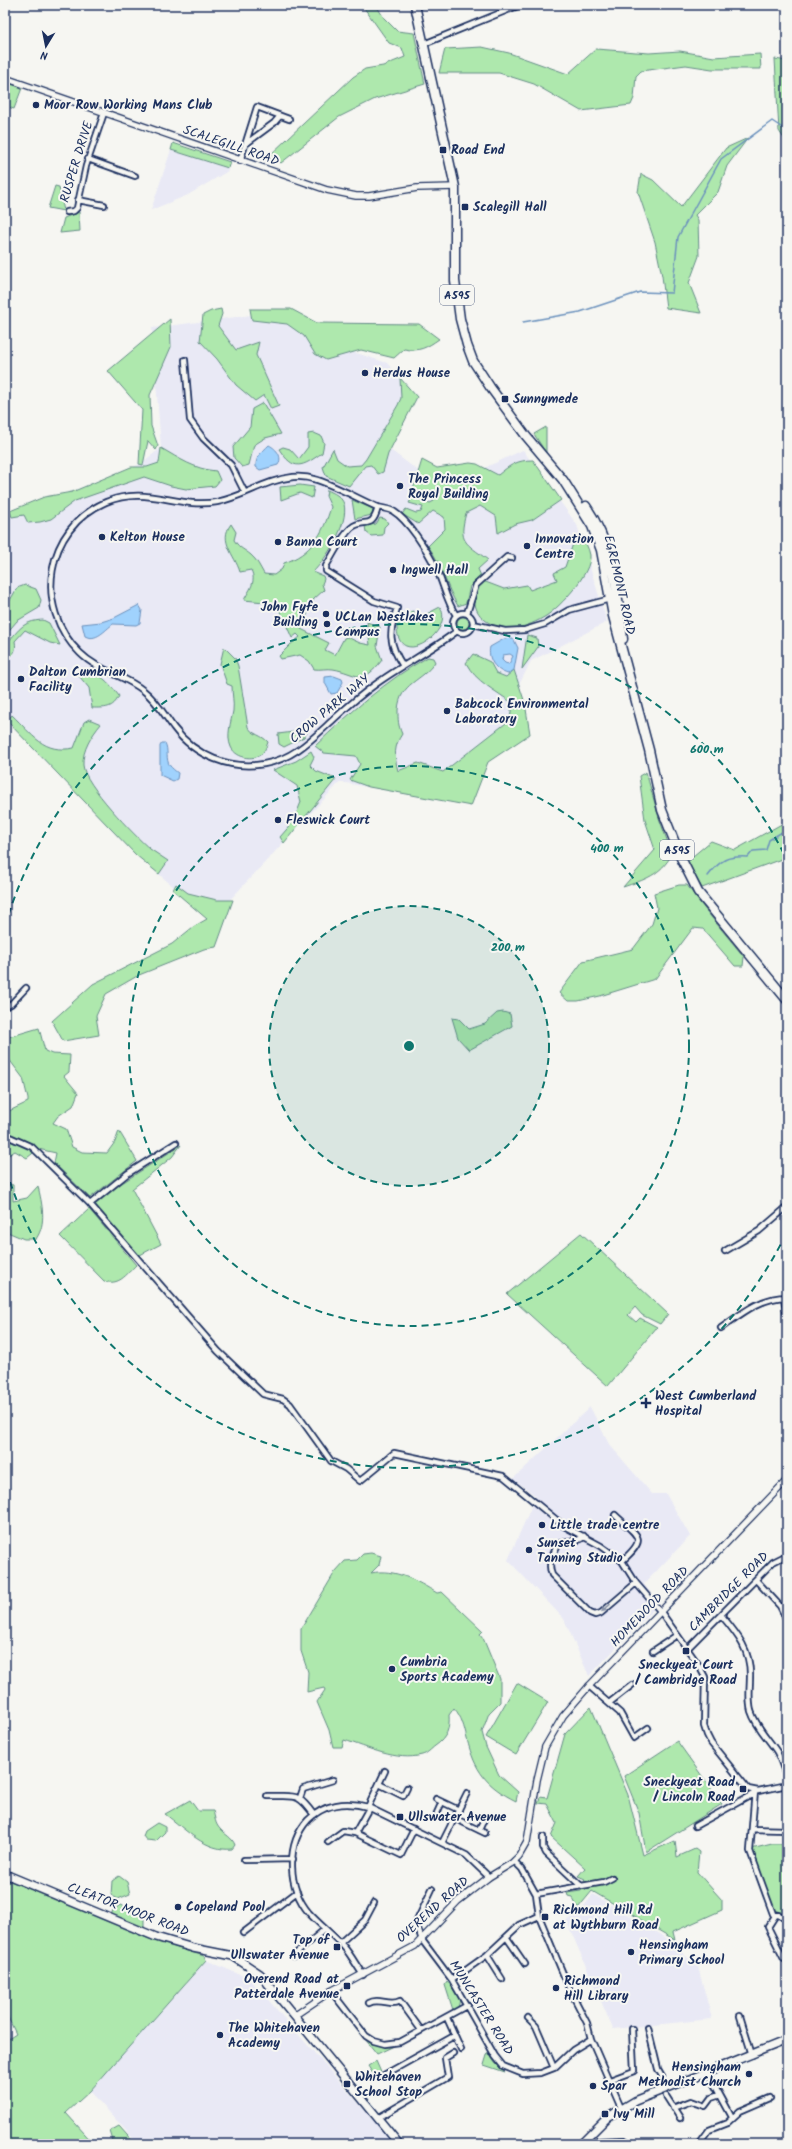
<svg xmlns="http://www.w3.org/2000/svg" width="792" height="2149" viewBox="0 0 792 2149" font-family="Kalam,sans-serif">
<rect width="100%" height="100%" fill="#f6f6f2"/>
<filter id="ink" filterUnits="userSpaceOnUse"><feTurbulence type="fractalNoise" baseFrequency=".025" numOctaves="2"/><feDisplacementMap in="SourceGraphic" scale="8" xChannelSelector="R" yChannelSelector="G"/><feConvolveMatrix kernelMatrix="1 2 1 2 8 2 1 2 1" color-interpolation-filters="sRGB"/></filter>
<g filter="url(#ink)">
<path fill="#e9e9f5" d="M171 150 228 168V171L188 195 151 210Z
M283 311 341 348 387 363 417 397 389 449 441 488 523 450 577 525 607 622 531 661 520 683 524 735 488 762 471 806 340 782 212 919 136 855 5 719V518L140 464 161 448 152 328Z
M590 1407 609 1444 652 1494H666L690 1536 644 1584 659 1604 589 1676 564 1619 508 1560 536 1496 513 1479Z
M593 1894 665 1937 698 1967 712 2019 613 2029 566 1920 577 1916Z
M206 1960 250 1979 394 2144H138L90 2091Z"/>
<path fill="#aee8ad" stroke="#648c86" d="M362 5H376L384 18 397 31 414 33 425 84 375 99 339 117 281 163 270 155 353 77 365 69 383 66 405 57 402 48 389 43Z
M482 47 509 53 568 74 596 49 649 53 680 51 714 57 760 54 761 69H712L686 65 641 71 636 76 634 98 631 105 581 111 534 84 499 73H439L445 49Z
M775 59 787 61V143L779 131Z
M5 82 22 88 14 109 5 106Z
M748 138 727 166 718 192 695 215 698 220 699 256 689 283 701 313 666 308 662 276 655 242 638 192 641 174 653 180 681 207 726 148Z
M173 143 230 162 228 168 171 150Z
M55 186 59 187 64 211 48 208Z
M79 212 80 231 60 233 64 218Z
M221 309 222 314 218 326 236 350 259 342 256 355 279 406 271 409 264 395 255 401 236 385 217 359 200 341 203 315 211 311Z
M250 309H291L317 323 419 324 439 339C426 348 419 352 404 349L394 358 361 350 326 360 315 354 304 336 287 324 252 320Z
M170 319 171 347 150 395 151 426 158 446 156 450 148 441 143 465 139 464 142 410 108 371Z
M400 378 417 397 388 454 383 472 378 474 371 465 365 466 349 486 326 476 323 467 333 449 337 459 347 466 361 465 366 459 398 405 401 398Z
M263 403 281 434 265 438 254 445 249 465 242 467 234 458 233 447 250 427 252 409Z
M546 427V453L534 434Z
M314 433 321 436 324 443 322 453C302 467 294 472 279 449L283 447 290 449 299 459 308 447V434Z
M161 448C180 459 194 469 216 471L220 480 215 486 186 489 171 486 144 477 75 501 51 519 40 522 28 523 24 515 12 517 10 511 44 497 72 492 131 467H147L159 463Z
M422 460 437 468 470 463 477 464 498 475C510 465 517 460 533 460L561 500 532 520 515 524 498 533 496 516 480 506 466 513C458 543 465 542 488 560L478 569 481 576 470 586 466 603 458 606C446 587 442 564 428 546L445 529 444 517 433 511 418 524 402 514 406 509 416 513 421 512 423 507 409 503 413 496 430 503 434 501 435 494 416 491 413 489Z
M300 485 314 487 312 498 300 493 281 500 280 487Z
M327 490C334 493 341 496 344 504 349 524 326 559 313 572L323 576 324 579 322 584 324 590 314 599 301 629 329 643 325 650 335 655 344 638 347 637 360 643 370 645 367 622 380 627 377 646 382 660C362 687 357 673 333 669 327 668 320 670 314 669L309 661 300 655 281 659 279 656 291 644 300 637 297 634 292 638 281 613 274 603 244 600C249 590 257 582 251 570L240 572C235 555 218 541 231 524L236 532 234 540C240 549 244 549 251 555 257 560 260 567 264 574L274 575 282 569 284 563C311 554 323 534 331 507L326 496Z
M352 500 373 509 372 515 355 519Z
M380 518 385 519 388 523 384 527 383 535 371 536 366 532 365 526 376 524Z
M582 535C584 541 589 548 590 555 592 573 560 607 546 616 538 621 526 627 515 628 487 631 461 607 483 581L504 589 527 585 530 590 557 580 554 573 565 567 575 538Z
M25 585 36 589 41 600 39 608 17 621 5 635V609L17 588Z
M440 607C457 633 388 678 398 615L413 611 421 617Z
M457 623a6 6 0 1 1 12 0a6 6 0 1 1-12 0Z
M43 620 49 623 60 645 50 643 25 630 15 641C17 651 13 656 5 660V645C19 631 21 621 43 620Z
M527 635 537 638 538 647 522 669Z
M224 647 235 658 238 666 248 727C253 735 262 735 268 742 267 745 266 748 264 751 257 762 236 759 231 747 226 736 231 722 233 711 234 703 232 694 232 686L227 684 220 664Z
M473 654 490 662 496 673 506 677 514 670 525 703 530 734 488 762 471 806 369 787 350 780 360 764 356 756 324 753 315 746C350 713 386 680 428 657L433 658 435 662C422 682 400 682 398 710 398 720 398 725 402 734 394 746 394 756 398 771L418 763 443 772 510 720 512 703C495 690 476 682 466 663Z
M83 669C102 675 107 680 119 696 113 709 105 708 92 708L89 688 79 676Z
M12 715C33 735 43 754 74 748L84 722 89 719 101 724C92 735 82 750 83 765 84 784 135 836 150 849 156 853 162 857 168 861L159 874 136 855 7 721Z
M309 730 304 737 284 747 279 744 278 734Z
M311 751 314 757 310 765 316 771 336 779 284 843 280 837 293 822 301 802 297 786 273 770 296 761Z
M646 772 659 818 672 854C661 875 644 880 623 887L655 850 645 820 639 776Z
M787 821V857L702 888 687 861 711 841 735 850Z
M176 884 188 893 217 900H233L216 947 204 949 139 975 106 994 96 1016 99 1035 63 1041 52 1021 93 984 172 944 193 927 207 919 173 890Z
M679 885H687C704 910 725 933 744 957L743 966H735L703 929 693 928 655 979 600 996 578 1001H568L559 993 583 961 633 949 652 924 657 908 654 893Z
M503 1012 510 1014 512 1026 469 1050 458 1038 452 1018 459 1019 469 1029 485 1024 497 1013Z
M39 1028 45 1051 52 1054 70 1055 69 1072 64 1076 78 1093 73 1106 58 1116 53 1123 66 1129 72 1147 82 1152 107 1153 115 1142 119 1131 137 1161 90 1198 54 1163 56 1153 38 1149 27 1158 15 1151 5 1157V1113L28 1102V1099L23 1078 5 1054V1038Z
M181 1145 172 1157 132 1189 161 1244 138 1256 95 1205 122 1183Z
M5 1183 13 1185V1201L27 1198 38 1186C42 1204 47 1223 36 1239H24L5 1231Z
M89 1209 136 1265C126 1275 119 1286 104 1281L60 1236Z
M581 1233 668 1314 660 1324 642 1315 635 1307 628 1315 636 1322 640 1318 657 1327 608 1386 507 1294Z
M371 1553 381 1556 379 1565 371 1573C395 1568 417 1581 437 1593L442 1592 483 1631 480 1634 483 1638 500 1679V1702L489 1713 482 1732 486 1747 499 1775 518 1792 516 1801C486 1786 475 1771 467 1739 464 1727 462 1717 454 1708L449 1715C450 1728 447 1738 435 1746 431 1749 427 1754 422 1755 397 1762 367 1747 344 1740L342 1747H333L329 1730 317 1702 325 1690 324 1688 307 1692 308 1672 301 1651V1629L335 1572 345 1561 357 1560 363 1554Z
M517 1683 548 1702 516 1755 486 1737Z
M591 1707 628 1795 643 1855 675 1841 677 1857 695 1849 699 1852 697 1872 722 1900V1910L673 1932 675 1940 592 1891 578 1908 572 1897 568 1896 567 1893 581 1891 585 1879 578 1876 585 1868 551 1837 557 1823 547 1804 538 1803 540 1797 547 1798 565 1734Z
M677 1741 722 1804 646 1852 639 1813 624 1776Z
M190 1800 198 1811H213C215 1817 215 1824 220 1829 225 1835 232 1837 235 1845L232 1849C206 1852 185 1829 165 1814Z
M157 1823 165 1827V1832L156 1841 146 1840 143 1836 145 1831Z
M772 1844H787V1915L777 1914 774 1911 751 1849Z
M119 1876 127 1882 130 1894 118 1899 111 1895 112 1881Z
M5 1879 149 1939 204 1956 206 1960 90 2091 66 2113 94 2144H5V2041L16 2034 5 2011Z
M120 1905 144 1914V1929L111 1915 113 1910Z
M447 1982 450 1984 460 1999 458 2008 453 2010 445 1985Z
M365 2039 376 2044 394 2046 377 2054Z
M488 2052 495 2063 505 2072 484 2065Z
M376 2061 383 2077 377 2080 368 2066Z
M119 2126 135 2144H114L110 2131Z"/>
<path fill="#a0d2fd" stroke="#6b91bd" fill-rule="evenodd" d="M269 445C277 449 283 457 278 465L260 470 256 467C255 457 262 452 269 445Z
M139 605 142 610 140 623 136 625 113 624C105 630 96 642 85 636L82 624 101 622 114 618Z
M513 638 518 648 514 670 508 674C496 671 487 659 490 647L504 639ZM510 654 513 656 509 664 505 663 502 660 503 655Z
M334 676 342 679 343 682 337 693 331 694 325 683V677Z
M162 743H165C169 750 165 759 170 766 172 768 175 771 178 773L177 779 173 781 160 775V746Z"/>
<g fill="none" stroke-linecap="round" stroke-linejoin="round">
<path stroke="#6b91bd" stroke-width="1.5" d="M523 322 580 312 640 292 672 293 678 237 721 159 772 121 787 131
M708 876C721 859 727 856 748 857L753 851 766 850 769 840 787 829
M5 1545 9 1562 5 1568
M783 2144 787 2136"/>
<path stroke="#caced4" stroke-width="4.5" stroke-dasharray="4.5 2" stroke-linecap="butt" d="M662 2076 665 2082"/>
<defs>
<path id="minor" d="M424 44 520 5
M247 143 274 123 280 116
M88 159 135 176
M240 161 257 107 289 119
M78 200 104 205
M67 212 74 211 77 208 86 166 104 113
M185 360 190 420 203 438 231 465 245 493
M378 507C372 532 364 517 351 528 341 537 334 554 326 566V571L374 601 397 608C389 632 388 643 403 666
M453 623a10 10 0 1 1 20 0a10 10 0 1 1-20 0Z
M467 613 476 585 507 557 512 558
M456 615C446 601 443 581 435 566 427 550 408 520 393 511 389 509 382 508 377 507 368 503 358 498 348 493 330 485 313 475 293 477 265 480 243 497 217 502 177 509 147 485 106 502 45 528 33 608 80 653 98 671 125 675 144 691 157 701 165 716 174 728 195 756 230 770 264 764 294 759 313 738 335 718 348 706 362 694 376 684 402 665 431 651 457 631
M473 624 505 631 525 630 545 624 569 610 610 599
M5 1007 11 1004 26 988
M5 1135 32 1147 90 1204 218 1351 263 1394 283 1399 290 1404 331 1461 346 1469 360 1481 394 1453 503 1476 564 1526 601 1546 622 1561 636 1583 661 1612 698 1664 705 1677 704 1726 707 1735 711 1743 748 1789 758 1791 787 1785
M90 1204 127 1174 176 1143
M725 1251 759 1231 787 1207
M784 1297 786 1312
M721 1328C741 1314 761 1297 787 1297
M615 1515C638 1537 649 1537 622 1561
M584 1536 581 1539 558 1544C553 1555 547 1564 552 1575L590 1613 595 1615 601 1613 636 1583
M756 1580 780 1606 787 1620
M722 1616C738 1635 751 1651 750 1677 750 1689 748 1699 751 1711 756 1727 768 1738 777 1752 781 1760 784 1769 787 1778
M688 1648 773 1562 787 1555
M653 1651 677 1635
M589 1686 620 1713 634 1738 648 1728
M609 1703 632 1685
M379 1784 403 1796 407 1788
M755 1791 750 1851 773 1914 787 1917
M267 1796C295 1797 297 1791 314 1815
M300 1798 303 1789 333 1780
M436 1799 459 1810
M368 1807 385 1771
M369 1808 355 1833 401 1855 414 1829
M437 1813 442 1802
M454 1818 485 1833
M695 1826 755 1793
M752 1829 787 1830
M479 1830 484 1819
M543 1837V1847L546 1853 581 1886
M328 1842 343 1831 355 1833
M442 1843 467 1793
M244 1860 293 1859
M514 1861 522 1869 536 1894 539 1916 569 1988 587 2023 591 2039 621 2108
M432 1889 416 1923 422 1940 452 1980 495 2056 503 2066 523 2074 541 2073 554 2068 573 2050 591 2039
M536 1894 604 1882 612 1878
M775 1916 768 1927 784 1959 787 1960
M243 1933 297 1892
M507 1938 525 1964
M340 1943 365 1920 374 1903
M487 1955 502 1979
M293 1956 325 1929
M363 1975C356 1965 351 1955 344 1947 333 1935 320 1925 309 1913 288 1888 285 1845 308 1820 324 1804 346 1801 368 1807L466 1855 489 1877
M452 1980 487 1955 519 1925 539 1916
M331 1991 366 2036 374 2041 385 2044 400 2042 468 2005
M369 2003C379 1997 390 2007 400 2001L421 2030
M740 2016 752 2055
M447 2018 461 2049
M528 2018 536 2026 554 2068
M648 2028 658 2069 662 2076
M708 2073 732 2117
M384 2075 454 2036
M610 2080 634 2071 632 2029
M666 2096 680 2118
M673 2108 691 2101 705 2106 711 2098 720 2095
M378 2118 448 2077 445 2058 453 2053
M598 2141 625 2140 631 2144
M702 2144 701 2141 709 2130 727 2123 740 2111 770 2098"/>
<path id="tertiary" d="M5 78 327 190 356 196H369L417 188 455 187
M294 2016 331 1991 415 1946 458 1901 489 1877 512 1863 519 1856 527 1842 537 1780 545 1747 563 1716 589 1686 787 1480"/>
<path id="secondary" d="M5 1874 156 1937 193 1948 233 1956 260 1974 399 2144
M581 2144 608 2117 635 2101 787 2040"/>
<path id="trunk" d="M415 5 455 187V281L460 319 467 345 473 361 490 387 526 436 563 480 592 526 601 550 613 616 649 750 662 810 681 858 698 892 787 1000
M586 506C614 547 617 591 623 639"/>
</defs>
<use href="#minor" stroke="#1b2f5e" stroke-width="8"/>
<use href="#tertiary" stroke="#1b2f5e" stroke-width="8"/>
<use href="#secondary" stroke="#1b2f5e" stroke-width="10"/>
<use href="#trunk" stroke="#1b2f5e" stroke-width="11"/>
<use href="#minor" stroke="#f6f6f2" stroke-width="4.5"/>
<use href="#tertiary" stroke="#f6f6f2" stroke-width="5.5"/>
<use href="#secondary" stroke="#f6f6f2" stroke-width="7"/>
<use href="#trunk" stroke="#f6f6f2" stroke-width="8"/>
</g>
<defs><path id="oneway-solid" d="M-6-.8H1V-3.2L6.5 0L1 3.2V.8H-6Z"/></defs>
<use fill="#8892a8" href="#oneway-solid" transform="translate(606 1608) rotate(140)"/>
</g>
<circle cx="409" cy="1046" r="140" fill="#0f766e" fill-opacity=".12"/>
<g fill="none" stroke="#0f766e" stroke-width="2" stroke-dasharray="7 5">
<circle cx="409" cy="1046" r="140"/>
<circle cx="409" cy="1046" r="280"/>
<path d="M786 1234A421 421 0 0 1 5 1166M5 926A421 421 0 0 1 786 858"/>
</g>
<g fill="#1b2f5e" stroke="#f6f6f2" stroke-width="1.5">
<circle cx="36" cy="105" r="4"/>
<rect x="439" y="146" width="8" height="8" rx="2"/>
<rect x="461" y="203" width="8" height="8" rx="2"/>
<circle cx="365" cy="373" r="4"/>
<rect x="501" y="395" width="8" height="8" rx="2"/>
<circle cx="400" cy="486" r="4"/>
<circle cx="102" cy="537" r="4"/>
<circle cx="278" cy="542" r="4"/>
<circle cx="527" cy="546" r="4"/>
<circle cx="393" cy="570" r="4"/>
<circle cx="326" cy="614" r="4"/>
<circle cx="327" cy="624" r="4"/>
<circle cx="21" cy="679" r="4"/>
<circle cx="447" cy="711" r="4"/>
<circle cx="278" cy="820" r="4"/>
<path d="M644 1397h4v4h4v4h-4v4h-4v-4h-4v-4h4z"/>
<circle cx="542" cy="1525" r="4"/>
<circle cx="529" cy="1550" r="4"/>
<rect x="682" y="1647" width="8" height="8" rx="2"/>
<circle cx="392" cy="1669" r="4"/>
<rect x="739" y="1785" width="8" height="8" rx="2"/>
<rect x="396" y="1813" width="8" height="8" rx="2"/>
<circle cx="178" cy="1907" r="4"/>
<rect x="541" y="1913" width="8" height="8" rx="2"/>
<rect x="333" y="1943" width="8" height="8" rx="2"/>
<circle cx="631" cy="1952" r="4"/>
<rect x="343" y="1982" width="8" height="8" rx="2"/>
<circle cx="556" cy="1988" r="4"/>
<circle cx="220" cy="2035" r="4"/>
<circle cx="749" cy="2074" r="4"/>
<rect x="343" y="2080" width="8" height="8" rx="2"/>
<circle cx="593" cy="2086" r="4"/>
<rect x="601" y="2110" width="8" height="8" rx="2"/>
</g>
<g text-anchor="middle" dominant-baseline="central" stroke-width="4" stroke-linejoin="round" paint-order="stroke">
<g fill="#f6f6f2" stroke="#5d6b8a" stroke-width="1">
<rect x="440" y="285" width="34" height="20" rx="3"/>
<rect x="660" y="840" width="34" height="20" rx="3"/>
</g>
<g font-size="12" font-weight="bold" fill="#1b2f5e">
<text x="457" y="295">A595</text>
<text x="677" y="850">A595</text>
</g>
<g font-size="13" font-weight="bold" fill="#1b2f5e" stroke="#f6f6f2" text-anchor="start">
<text x="44" y="105">Moor Row Working Mans Club</text>
<text x="451" y="150">Road End</text>
<text x="473" y="207">Scalegill Hall</text>
<text x="373" y="373">Herdus House</text>
<text x="513" y="399">Sunnymede</text>
<text x="408" y="479">The Princess<tspan x="408" dy="15">Royal Building</tspan></text>
<text x="110" y="537">Kelton House</text>
<text x="535" y="539">Innovation<tspan x="535" dy="15">Centre</tspan></text>
<text x="286" y="542">Banna Court</text>
<text x="401" y="570">Ingwell Hall</text>
<text x="318" y="607" text-anchor="end">John Fyfe<tspan x="318" dy="15">Building</tspan></text>
<text x="335" y="617">UCLan Westlakes<tspan x="335" dy="15">Campus</tspan></text>
<text x="29" y="672">Dalton Cumbrian<tspan x="29" dy="15">Facility</tspan></text>
<text x="455" y="704">Babcock Environmental<tspan x="455" dy="15">Laboratory</tspan></text>
<text x="286" y="820">Fleswick Court</text>
<text x="655" y="1396">West Cumberland<tspan x="655" dy="15">Hospital</tspan></text>
<text x="550" y="1525">Little trade centre</text>
<text x="537" y="1543">Sunset<tspan x="537" dy="15">Tanning Studio</tspan></text>
<text x="400" y="1662">Cumbria<tspan x="400" dy="15">Sports Academy</tspan></text>
<text x="686" y="1665" text-anchor="middle">Sneckyeat Court<tspan x="686" dy="15">/ Cambridge Road</tspan></text>
<text x="735" y="1782" text-anchor="end">Sneckyeat Road<tspan x="735" dy="15">/ Lincoln Road</tspan></text>
<text x="408" y="1817">Ullswater Avenue</text>
<text x="186" y="1907">Copeland Pool</text>
<text x="553" y="1910">Richmond Hill Rd<tspan x="553" dy="15">at Wythburn Road</tspan></text>
<text x="329" y="1940" text-anchor="end">Top of<tspan x="329" dy="15">Ullswater Avenue</tspan></text>
<text x="639" y="1945">Hensingham<tspan x="639" dy="15">Primary School</tspan></text>
<text x="339" y="1979" text-anchor="end">Overend Road at<tspan x="339" dy="15">Patterdale Avenue</tspan></text>
<text x="564" y="1981">Richmond<tspan x="564" dy="15">Hill Library</tspan></text>
<text x="228" y="2028">The Whitehaven<tspan x="228" dy="15">Academy</tspan></text>
<text x="741" y="2067" text-anchor="end">Hensingham<tspan x="741" dy="15">Methodist Church</tspan></text>
<text x="355" y="2077">Whitehaven<tspan x="355" dy="15">School Stop</tspan></text>
<text x="601" y="2086">Spar</text>
<text x="613" y="2114">Ivy Mill</text>
</g>
<g font-size="13" fill="#1b2f5e" stroke="#f6f6f2">
<text transform="translate(231 146) rotate(19)">SCALEGILL ROAD</text>
<text transform="translate(77 162) rotate(-73)">RUSPER DRIVE</text>
<text transform="translate(619 585) rotate(77)">EGREMONT ROAD</text>
<text transform="translate(330 709) rotate(-40)">CROW PARK WAY</text>
<text transform="translate(729 1592) rotate(-45)">CAMBRIDGE ROAD</text>
<text transform="translate(650 1607) rotate(-46)">HOMEWOOD ROAD</text>
<text transform="translate(128 1910) rotate(21)">CLEATOR MOOR ROAD</text>
<text transform="translate(433 1910) rotate(-42)">OVEREND ROAD</text>
<text transform="translate(481 2008) rotate(58)">MUNCASTER ROAD</text>
</g>
</g>
<circle cx="409" cy="1046" r="6" fill="#0f766e" stroke="#f6f6f2" stroke-width="2"/>
<g font-size="12" text-anchor="middle" font-weight="bold" fill="#0f766e" stroke="#f6f6f2" stroke-width="4" stroke-linejoin="round" paint-order="stroke">
<text x="707" y="753">600 m</text>
<text x="607" y="852">400 m</text>
<text x="508" y="951">200 m</text>
</g>
<rect width="792" height="2149" fill="none" stroke="#f6f6f2" stroke-width="20"/>
<rect x="10" y="10" width="772" height="2129" fill="none" stroke="#1b2f5e" stroke-width="1.5" filter="url(#ink)"/>
<g transform="translate(46 46) rotate(190)" stroke="#f6f6f2" stroke-width="3" paint-order="stroke">
<path d="M0-3L7 15L0 10L-7 15Z" fill="#1b2f5e"/>
<text y="-6" font-size="11" font-weight="bold" text-anchor="middle" fill="#1b2f5e">N</text>
</g>
</svg>
